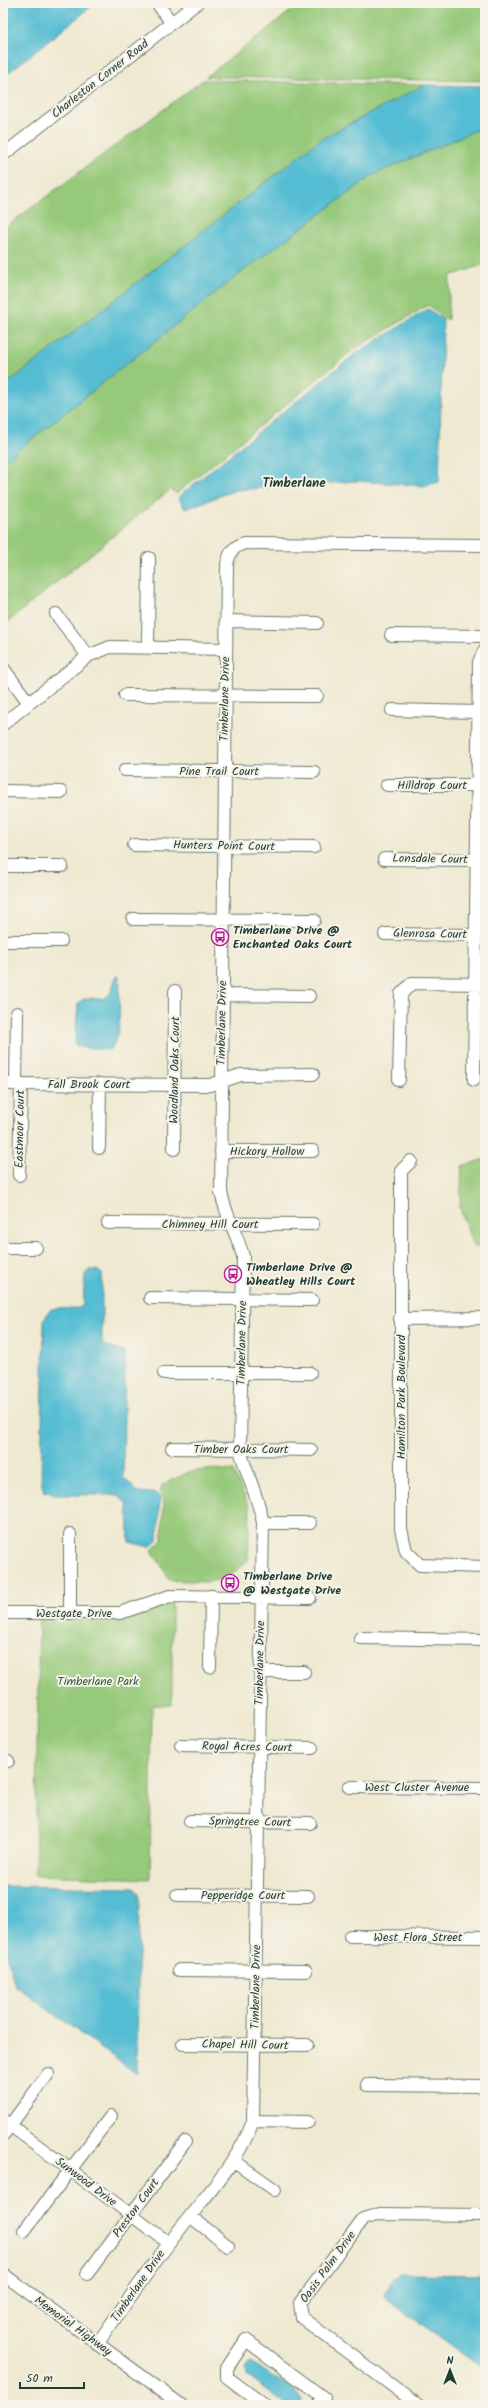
<svg xmlns="http://www.w3.org/2000/svg" width="488" height="2408" viewBox="0 0 488 2408" font-family="Kalam,sans-serif">
<rect width="100%" height="100%" fill="#f7f3e8"/>
<filter id="ink" filterUnits="userSpaceOnUse"><feTurbulence type="fractalNoise" baseFrequency=".025" numOctaves="2"/><feDisplacementMap in="SourceGraphic" scale="8" xChannelSelector="R" yChannelSelector="G"/><feConvolveMatrix kernelMatrix="1 2 1 2 8 2 1 2 1" color-interpolation-filters="sRGB"/></filter>
<filter id="wash" filterUnits="userSpaceOnUse"><feTurbulence type="fractalNoise" baseFrequency=".012" numOctaves="4" result="noise"/><feDisplacementMap in="SourceGraphic" scale="16" xChannelSelector="R" yChannelSelector="G"/><feGaussianBlur stdDeviation="0.9" result="paint"/><feColorMatrix in="noise" values="0 0 0 0 0 0 0 0 0 0 0 0 0 0 0 0 0 1.4 0 .05"/><feComposite in="paint" operator="in"/></filter>
<g filter="url(#wash)">
<rect width="100%" height="100%" fill="#efe9d1"/>
<path fill="#96c979" stroke="#5a8356" d="M301 3H485V81L206 77Z
M203 80 424 85 321 139 3 387V229Z
M485 126V264L450 276 448 320 428 305 353 350 176 494 171 489 3 626V462L247 268 373 175Z
M485 1159V1248L473 1246 460 1208 462 1166Z
M215 1469 233 1471 250 1508 248 1560 228 1578 206 1582 170 1580 152 1550 162 1540 164 1498 160 1492 162 1485 189 1472Z
M159 1603H172V1705H152L150 1879 35 1875 39 1620H111L135 1615Z"/>
<path fill="#55bdd3" stroke="#3a7d84" d="M3 3H96L3 77Z
M424 85 485 86V126L373 175 247 268 3 462V387L321 139Z
M428 309 443 319 439 482 425 486 357 481 236 490 185 509 178 497 355 354Z
M116 976H119L120 983C118 1004 124 1036 109 1050L80 1047 75 1044 78 1004C84 995 94 999 104 999L110 994Z
M89 1270H97L102 1274V1344C110 1349 118 1347 125 1354L123 1477 138 1492 155 1493 160 1497 158 1540 150 1547 129 1542 128 1505 119 1495H55L44 1491 41 1482 44 1319 51 1309 80 1308 83 1304 85 1274Z
M3 1886 135 1888 139 1894 137 2074 15 1986 6 1952 3 1949Z
M398 2274 485 2275V2369L389 2301 385 2294 393 2279Z
M251 2362 296 2392 302 2399 301 2405H286L247 2376 246 2368Z"/>
</g>
<g filter="url(#ink)">
<g fill="none" stroke-linecap="round" stroke-linejoin="round">
<defs>
<path id="minor" d="M157 3 171 22
M3 155 197 3
M56 614 88 656
M226 621 317 623
M391 635 485 636
M148 647 149 558
M3 668 29 703
M125 695 317 696
M392 710 478 712
M3 724 88 656 110 647 226 649
M125 770 314 772
M387 785H477
M3 791 61 792
M134 845 314 847
M384 859 476 860
M3 866H62
M133 919 314 920
M385 934 476 935
M3 941H61
M223 995 309 996
M399 1080 401 994 412 983 485 984
M474 1080 479 662 485 649
M3 1084 210 1085 241 1075 313 1074
M16 1084 17 1013
M99 1148 100 1084
M174 1149 175 991
M221 1151H313
M411 1161 401 1171V1529L406 1551 420 1565 485 1567
M19 1175 21 1084
M108 1223 313 1224
M3 1248H36
M150 1298 312 1300
M400 1319 485 1318
M164 1373H310
M172 1448 311 1450
M263 1523H310
M70 1534V1613
M3 1613H120L170 1596 310 1598
M360 1638 485 1640
M210 1667 211 1596
M260 1672H304
M181 1745 312 1748
M3 1761H8
M349 1787 485 1788
M190 1821 310 1823
M177 1895 308 1896
M350 1936 485 1937
M179 1970 306 1971
M183 2044 307 2045
M367 2085 485 2086
M3 2120 169 2243
M253 2121 308 2122
M3 2135 48 2074
M233 2160 275 2190
M190 2216 228 2246
M24 2231 111 2116
M3 2274 181 2405
M87 2274 185 2142
M97 2344C125 2305 151 2266 180 2229 205 2196 239 2162 253 2121L263 1523C258 1496 247 1476 240 1450L243 1256C237 1234 225 1214 221 1192L227 564C230 552 232 548 244 543L485 545
M264 2405 227 2377V2368L246 2340 324 2398 319 2405
M418 2405 302 2318 300 2303 363 2219 380 2214 485 2215"/>
</defs>
<use href="#minor" stroke="#68796b" stroke-width="14"/>
<use href="#minor" stroke="#fff" stroke-width="12"/>
</g>
</g>
<defs>
<symbol id="bus-ring" viewBox="-11 -11 22 22"><circle r="9.5" fill="#f7f3e8" stroke="#b5179e" stroke-width="1.5"/><path d="M-5-6H5V4H4V6H2V4H-2V6H-4V4H-5ZM-3.5-4V0h7V-4ZM-3.5 1.2v1.5H-2V1.2ZM2 1.2v1.5H3.5V1.2Z" fill="#b5179e"/></symbol>
</defs>
<g fill-rule="evenodd">
<use href="#bus-ring" x="210" y="927" width="20" height="20"/>
<use href="#bus-ring" x="223" y="1264" width="20" height="20"/>
<use href="#bus-ring" x="220" y="1573" width="20" height="20"/>
</g>
<g text-anchor="middle" dominant-baseline="central" stroke-width="4" stroke-linejoin="round" paint-order="stroke">
<g font-size="12" fill="#1f3d34" stroke="#f7f3e8">
<text transform="translate(100 79) rotate(-38)">Charleston Corner Road</text>
<text transform="translate(225 699) rotate(-89)">Timberlane Drive</text>
<text x="219" y="771">Pine Trail Court</text>
<text x="432" y="785">Hilldrop Court</text>
<text transform="translate(224 846) rotate(1)">Hunters Point Court</text>
<text transform="translate(430 859) rotate(1)">Lonsdale Court</text>
<text transform="translate(430 934) rotate(1)">Glenrosa Court</text>
<text transform="translate(222 1023) rotate(-89)">Timberlane Drive</text>
<text transform="translate(175 1070) rotate(-89)">Woodland Oaks Court</text>
<text x="89" y="1084">Fall Brook Court</text>
<text transform="translate(20 1129) rotate(-89)">Eastmoor Court</text>
<text x="267" y="1151">Hickory Hollow</text>
<text x="210" y="1224">Chimney Hill Court</text>
<text transform="translate(242 1343) rotate(-89)">Timberlane Drive</text>
<text transform="translate(401 1397) rotate(-90)">Hamilton Park Boulevard</text>
<text x="241" y="1449">Timber Oaks Court</text>
<text x="74" y="1613">Westgate Drive</text>
<text transform="translate(260 1663) rotate(-89)">Timberlane Drive</text>
<text transform="translate(247 1747) rotate(1)">Royal Acres Court</text>
<text x="417" y="1787">West Cluster Avenue</text>
<text transform="translate(250 1822) rotate(1)">Springtree Court</text>
<text x="243" y="1895">Pepperidge Court</text>
<text x="418" y="1937">West Flora Street</text>
<text transform="translate(256 1987) rotate(-89)">Timberlane Drive</text>
<text transform="translate(245 2045) rotate(1)">Chapel Hill Court</text>
<text transform="translate(86 2182) rotate(37)">Sunwood Drive</text>
<text transform="translate(136 2208) rotate(-54)">Preston Court</text>
<text transform="translate(328 2267) rotate(-54)">Oasis Palm Drive</text>
<text transform="translate(138 2286) rotate(-55)">Timberlane Drive</text>
<text transform="translate(73 2326) rotate(36)">Memorial Highway</text>
</g>
<g font-size="12" font-weight="bold" fill="#1f3d34" stroke="#f7f3e8" text-anchor="start">
<text x="233" y="930">Timberlane Drive @<tspan x="233" dy="14">Enchanted Oaks Court</tspan></text>
<text x="246" y="1267">Timberlane Drive @<tspan x="246" dy="14">Wheatley Hills Court</tspan></text>
<text x="243" y="1576">Timberlane Drive<tspan x="243" dy="14">@ Westgate Drive</tspan></text>
</g>
<g font-size="12" fill="#375942" stroke="#f7f3e8">
<text x="98" y="1681">Timberlane Park</text>
</g>
<g font-size="13" font-weight="bold" fill="#1f3d34" stroke="#f7f3e8">
<text x="294" y="483">Timberlane</text>
</g>
</g>
<rect width="488" height="2408" fill="none" stroke="#f7f3e8" stroke-width="16"/>
<g transform="translate(450 2370)" stroke="#f7f3e8" stroke-width="3" paint-order="stroke">
<path d="M0-3L7 15L0 10L-7 15Z" fill="#1f3d34"/>
<text y="-6" font-size="11" font-weight="bold" text-anchor="middle" fill="#1f3d34">N</text>
</g>
<path d="M20 2382v6h64v-6" fill="none" stroke="#1f3d34" stroke-width="2"/>
<text x="26" y="2382" font-size="12" fill="#1f3d34" stroke="#f7f3e8" stroke-width="3" paint-order="stroke">50 m</text>
</svg>
